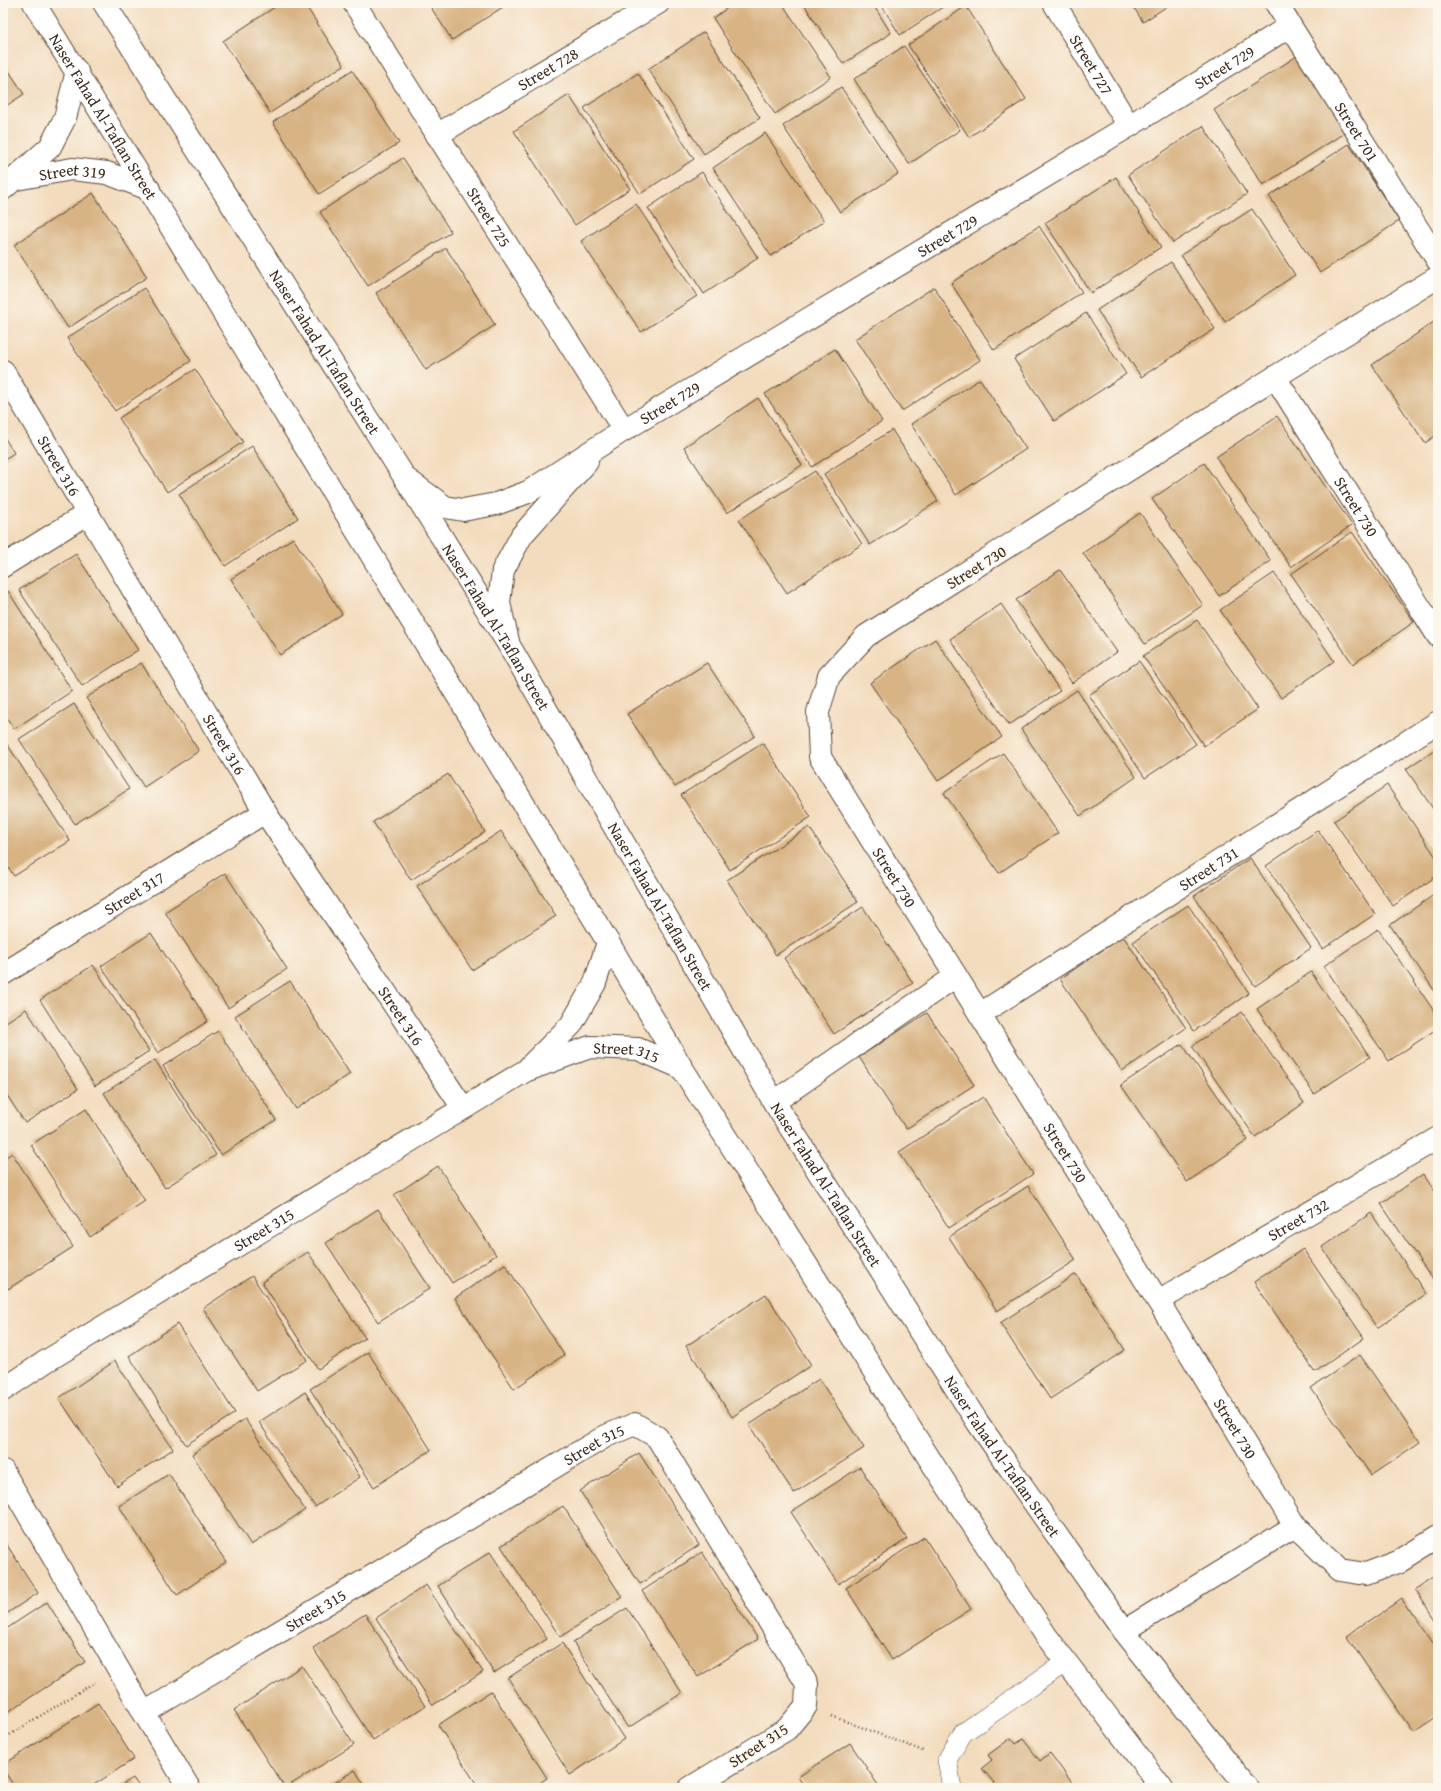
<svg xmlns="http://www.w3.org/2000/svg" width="1441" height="1791" viewBox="0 0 1441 1791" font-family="'Gentium Book Plus',serif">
<rect width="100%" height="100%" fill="#fbf7ec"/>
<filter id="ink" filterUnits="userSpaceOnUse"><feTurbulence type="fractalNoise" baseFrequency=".025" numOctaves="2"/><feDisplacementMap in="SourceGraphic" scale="8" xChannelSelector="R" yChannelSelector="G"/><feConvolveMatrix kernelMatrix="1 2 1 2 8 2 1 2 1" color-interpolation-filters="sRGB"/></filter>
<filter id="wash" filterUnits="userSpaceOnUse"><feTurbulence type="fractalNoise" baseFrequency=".012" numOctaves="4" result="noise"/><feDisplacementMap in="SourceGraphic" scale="16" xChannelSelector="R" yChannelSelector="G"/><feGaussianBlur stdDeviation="0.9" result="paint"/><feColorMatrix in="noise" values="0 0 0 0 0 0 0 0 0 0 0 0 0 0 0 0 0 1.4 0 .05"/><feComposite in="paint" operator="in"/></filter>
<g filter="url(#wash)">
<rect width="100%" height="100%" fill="#f3dcbe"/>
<g id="blocks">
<path fill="#d8b484" d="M281 3H304L344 65 270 113 223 41Z
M428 3H509L452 40Z
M735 3H782L831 77 775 114 713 18Z
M803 3H872L891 33 843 64Z
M880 3H949L900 35Z
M1131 3H1172L1143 22Z
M966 6 1026 99 969 137 908 45Z
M704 32 760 118 704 154 648 69Z
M904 46 960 130 909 164 854 79Z
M1300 54 1349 130 1263 185 1214 110Z
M3 62 24 94 3 108Z
M352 70 399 143 319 194 273 122Z
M638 73 694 159 640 194 584 108Z
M841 87 898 174 840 212 783 126Z
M569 95 630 189 575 225 514 131Z
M1203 126 1247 194 1173 243 1128 175Z
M765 133 824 221 771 256 713 168Z
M1349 144 1399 221 1320 273 1269 196Z
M403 158 451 232 368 286 320 212Z
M702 172 758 258 704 294 648 208Z
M1116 177 1161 247 1091 293 1045 223Z
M93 193 147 277 68 328 14 245Z
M636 204 697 296 641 332 581 241Z
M1252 209 1295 275 1225 322 1181 255Z
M1039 226 1082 292 994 350 951 283Z
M446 248 495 325 426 370 376 293Z
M1171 262 1215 329 1141 377 1097 310Z
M934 287 980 360 902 411 855 339Z
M144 288 191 361 115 411 67 338Z
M1086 313 1126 374 1054 421 1014 359Z
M1438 319V434L1425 443 1372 365Z
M835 349 882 421 812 467 765 394Z
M195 369 243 442 167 492 119 418Z
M980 379 1026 449 956 495 911 424Z
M758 398 802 465 727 513 684 447Z
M1277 416 1352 525 1291 567 1216 457Z
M892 430 938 501 870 545 824 474Z
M3 435 14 453 3 460Z
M252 446 298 518 225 566 179 494Z
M1438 449V457L1434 451Z
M1204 463 1271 561 1219 596 1152 499Z
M815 471 862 544 787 593 739 520Z
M1140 513 1203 605 1145 644 1083 553Z
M1352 532 1414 622 1353 664 1291 574Z
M293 538 342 614 280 655 231 579Z
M76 554 138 650 82 686 19 590Z
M1060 570 1117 652 1072 683 1016 600Z
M1274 573 1334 661 1281 698 1220 610Z
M8 591 72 691 14 729 3 712V594Z
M1001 604 1060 691 1009 725 950 639Z
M1197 620 1258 709 1204 746 1143 656Z
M935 639 1002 737 938 781 870 683Z
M1139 661 1196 744 1145 778 1089 695Z
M141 663 199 751 144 787 86 698Z
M707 663 755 736 675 787 627 714Z
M1077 690 1136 777 1080 816 1021 729Z
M74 704 129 789 75 824 19 739Z
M763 743 811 817 730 870 681 795Z
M7 744 70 841 14 876 3 859V747Z
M1438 747V816L1406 769Z
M1003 753 1058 833 999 873 944 793Z
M448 774 485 832 411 880 373 822Z
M1387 785 1438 860V875L1393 906 1334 821Z
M809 827 858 902 776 955 727 880Z
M1318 830 1375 914 1323 949 1266 866Z
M501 831 556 916 472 970 417 886Z
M1250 858 1311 948 1255 986 1194 896Z
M225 873 287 969 228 1008 165 912Z
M1438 892V996L1390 925Z
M1188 905 1249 993 1194 1031 1133 942Z
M863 907 913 983 834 1034 784 958Z
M1378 929 1438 1017V1028L1389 1061 1324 966Z
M151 933 208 1021 158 1053 101 966Z
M1123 936 1186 1028 1122 1071 1060 979Z
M93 965 149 1051 95 1086 40 1000Z
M1311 972 1370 1057 1314 1094 1257 1009Z
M290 981 350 1074 296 1109 235 1016Z
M26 1009 78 1089 25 1123 3 1089V1024Z
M1242 1012 1304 1103 1255 1137 1192 1046Z
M927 1013 974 1085 906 1129 859 1057Z
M218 1031 276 1120 221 1155 163 1066Z
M1182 1044 1248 1140 1187 1182 1121 1085Z
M155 1060 216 1155 165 1188 104 1093Z
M983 1097 1033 1174 949 1228 899 1152Z
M86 1109 145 1201 90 1237 31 1145Z
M12 1153 73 1247 8 1289 3 1281V1159Z
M438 1166 496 1255 452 1283 394 1195Z
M1423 1174 1438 1196V1287L1381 1204Z
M1028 1186 1076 1260 997 1311 949 1237Z
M378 1209 430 1288 378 1322 326 1243Z
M1371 1213 1426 1294 1377 1328 1322 1247Z
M1303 1249 1364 1338 1315 1372 1254 1282Z
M308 1252 365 1338 318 1369 262 1282Z
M505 1264 564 1355 514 1389 455 1298Z
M1076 1274 1125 1350 1050 1399 1000 1323Z
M252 1276 307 1360 257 1391 203 1308Z
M766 1294 811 1365 732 1417 686 1346Z
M177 1324 235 1413 186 1445 129 1356Z
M368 1352 431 1450 374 1487 310 1389Z
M1360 1355 1420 1442 1371 1475 1311 1388Z
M115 1361 173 1449 117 1486 59 1398Z
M819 1379 864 1448 794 1493 749 1425Z
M305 1392 360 1477 315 1507 259 1422Z
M245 1419 305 1510 251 1545 192 1454Z
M639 1453 699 1545 640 1584 580 1491Z
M860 1467 907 1539 838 1584 791 1512Z
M169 1474 226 1562 177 1595 119 1506Z
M563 1506 622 1597 560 1637 501 1546Z
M924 1537 971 1609 892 1660 846 1588Z
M3 1539 38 1593 3 1616Z
M490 1552 547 1639 494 1673 438 1586Z
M702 1552 758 1639 698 1677 642 1591Z
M1438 1576V1624L1416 1591Z
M426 1585 483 1672 433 1705 376 1618Z
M1402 1598 1438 1650V1715L1413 1732 1347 1636Z
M47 1602 85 1662 3 1715V1631Z
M627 1608 682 1693 628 1728 573 1642Z
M365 1614 425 1706 373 1740 313 1648Z
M562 1643 624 1739 570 1775 508 1678Z
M302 1666 354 1745 285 1788 234 1710Z
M491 1691 547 1778 532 1788H479L438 1725Z
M98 1703 134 1759 89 1788H15L3 1769V1765Z
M1011 1738 1016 1744 1023 1739 1040 1761 1050 1753 1072 1783 1066 1788H998L982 1768 992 1760 988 1755Z
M850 1743 880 1788H805L798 1777Z
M355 1770 366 1788H326Z
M133 1778 140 1788H117Z"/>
</g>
</g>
<g filter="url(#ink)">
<use href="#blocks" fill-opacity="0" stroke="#574536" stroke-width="1"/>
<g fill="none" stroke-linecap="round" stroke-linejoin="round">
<defs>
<path id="service" d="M952 1788 947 1760 963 1733 1066 1662"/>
<g id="minor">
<path id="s1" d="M354 3 624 430"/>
<path id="s2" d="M1054 3 1129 126"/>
<path id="s3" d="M1276 3 1438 261"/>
<path id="s4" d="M437 135 658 3"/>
<path id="s5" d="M16 179 72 169 107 173 149 189"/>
<path d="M3 189 50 147 65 118 77 71"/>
<path id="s6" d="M1438 277 1275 377 866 636 829 676 818 712 820 757 1158 1301 1295 1526 1340 1570 1366 1574 1398 1562 1438 1537"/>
<path id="s7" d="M3 371 265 812 463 1108"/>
<path id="s8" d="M1275 377 1438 636"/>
<path id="s9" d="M405 478 445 507 463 510 496 504 528 492 624 430 1129 126 1290 26"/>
<path d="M3 566 88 513"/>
<path d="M508 641 499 603 503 570 522 535 587 462"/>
<path id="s10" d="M3 974 265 812"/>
<path id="s11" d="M980 1014 1438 722"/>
<path d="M530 1066 571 1025 595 983 608 942"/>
<path d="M774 1102 956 976"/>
<path id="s12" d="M1158 1301 1438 1138"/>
<path id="s13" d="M3 1390 45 1362 525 1071 590 1047 638 1049 682 1068"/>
<path d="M3 1471 144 1713 189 1788"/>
<path d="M1124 1631 1295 1526"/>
<path id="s14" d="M144 1713 606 1436 635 1424 657 1437 807 1684 806 1706 787 1729 690 1788"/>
</g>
<g id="tertiary">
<path id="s15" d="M34 3 608 942 682 1068 934 1466 1047 1637 1162 1788"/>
<path id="s16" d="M104 3 405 478 510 647 774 1102 978 1423 1124 1631 1248 1788"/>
</g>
</defs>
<use href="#service" stroke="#574536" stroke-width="20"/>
<use href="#minor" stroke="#574536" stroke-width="24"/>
<use href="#tertiary" stroke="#574536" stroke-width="24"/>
<path stroke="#574536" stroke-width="2.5" stroke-dasharray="1 3" stroke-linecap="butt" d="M832 1716 923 1751
M3 1739 95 1682"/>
<use href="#service" stroke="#fff" stroke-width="19"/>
<use href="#minor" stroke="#fff" stroke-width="22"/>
<use href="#tertiary" stroke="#fff" stroke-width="22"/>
</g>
</g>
<g text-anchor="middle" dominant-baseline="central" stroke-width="3.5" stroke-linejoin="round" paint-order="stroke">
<g font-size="16" fill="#3b2a1e" stroke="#fbf7ec">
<text stroke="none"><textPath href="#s2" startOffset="72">Street 727</textPath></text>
<text stroke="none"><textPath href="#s9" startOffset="951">Street 729</textPath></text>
<text stroke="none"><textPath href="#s4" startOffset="129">Street 728</textPath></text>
<text stroke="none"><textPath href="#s15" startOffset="133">Naser Fahad Al-Taflan Street</textPath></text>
<text stroke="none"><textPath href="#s3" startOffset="152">Street 701</textPath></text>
<text stroke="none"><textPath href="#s5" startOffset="57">Street 319</textPath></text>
<text stroke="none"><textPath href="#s1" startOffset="253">Street 725</textPath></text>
<text stroke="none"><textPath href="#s9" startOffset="627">Street 729</textPath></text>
<text stroke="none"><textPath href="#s16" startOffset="413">Naser Fahad Al-Taflan Street</textPath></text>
<text stroke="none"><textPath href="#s9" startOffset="303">Street 729</textPath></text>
<text stroke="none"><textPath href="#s7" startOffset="110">Street 316</textPath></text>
<text stroke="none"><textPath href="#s8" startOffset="153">Street 730</textPath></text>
<text transform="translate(976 567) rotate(-32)">Street 730</text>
<text stroke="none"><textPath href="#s16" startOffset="737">Naser Fahad Al-Taflan Street</textPath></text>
<text stroke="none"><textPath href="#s7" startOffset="434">Street 316</textPath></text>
<text stroke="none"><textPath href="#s11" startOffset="271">Street 731</textPath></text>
<text stroke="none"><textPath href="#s6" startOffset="954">Street 730</textPath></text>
<text stroke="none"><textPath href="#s10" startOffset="154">Street 317</textPath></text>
<text stroke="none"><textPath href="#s16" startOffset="1061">Naser Fahad Al-Taflan Street</textPath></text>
<text stroke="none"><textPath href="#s7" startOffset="758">Street 316</textPath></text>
<text stroke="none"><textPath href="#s13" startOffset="718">Street 315</textPath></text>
<text stroke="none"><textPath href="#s6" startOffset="1278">Street 730</textPath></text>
<text stroke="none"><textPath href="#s16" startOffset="1385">Naser Fahad Al-Taflan Street</textPath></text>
<text stroke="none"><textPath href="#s12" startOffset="162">Street 732</textPath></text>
<text stroke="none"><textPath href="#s13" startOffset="306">Street 315</textPath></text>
<text stroke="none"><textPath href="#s6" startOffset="1602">Street 730</textPath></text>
<text stroke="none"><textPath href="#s14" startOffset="524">Street 315</textPath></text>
<text stroke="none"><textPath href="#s16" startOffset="1709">Naser Fahad Al-Taflan Street</textPath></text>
<text stroke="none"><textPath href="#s14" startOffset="200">Street 315</textPath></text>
<text transform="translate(758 1745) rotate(-33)">Street 315</text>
</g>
</g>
<rect width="1441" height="1791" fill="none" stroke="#fbf7ec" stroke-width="16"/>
</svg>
